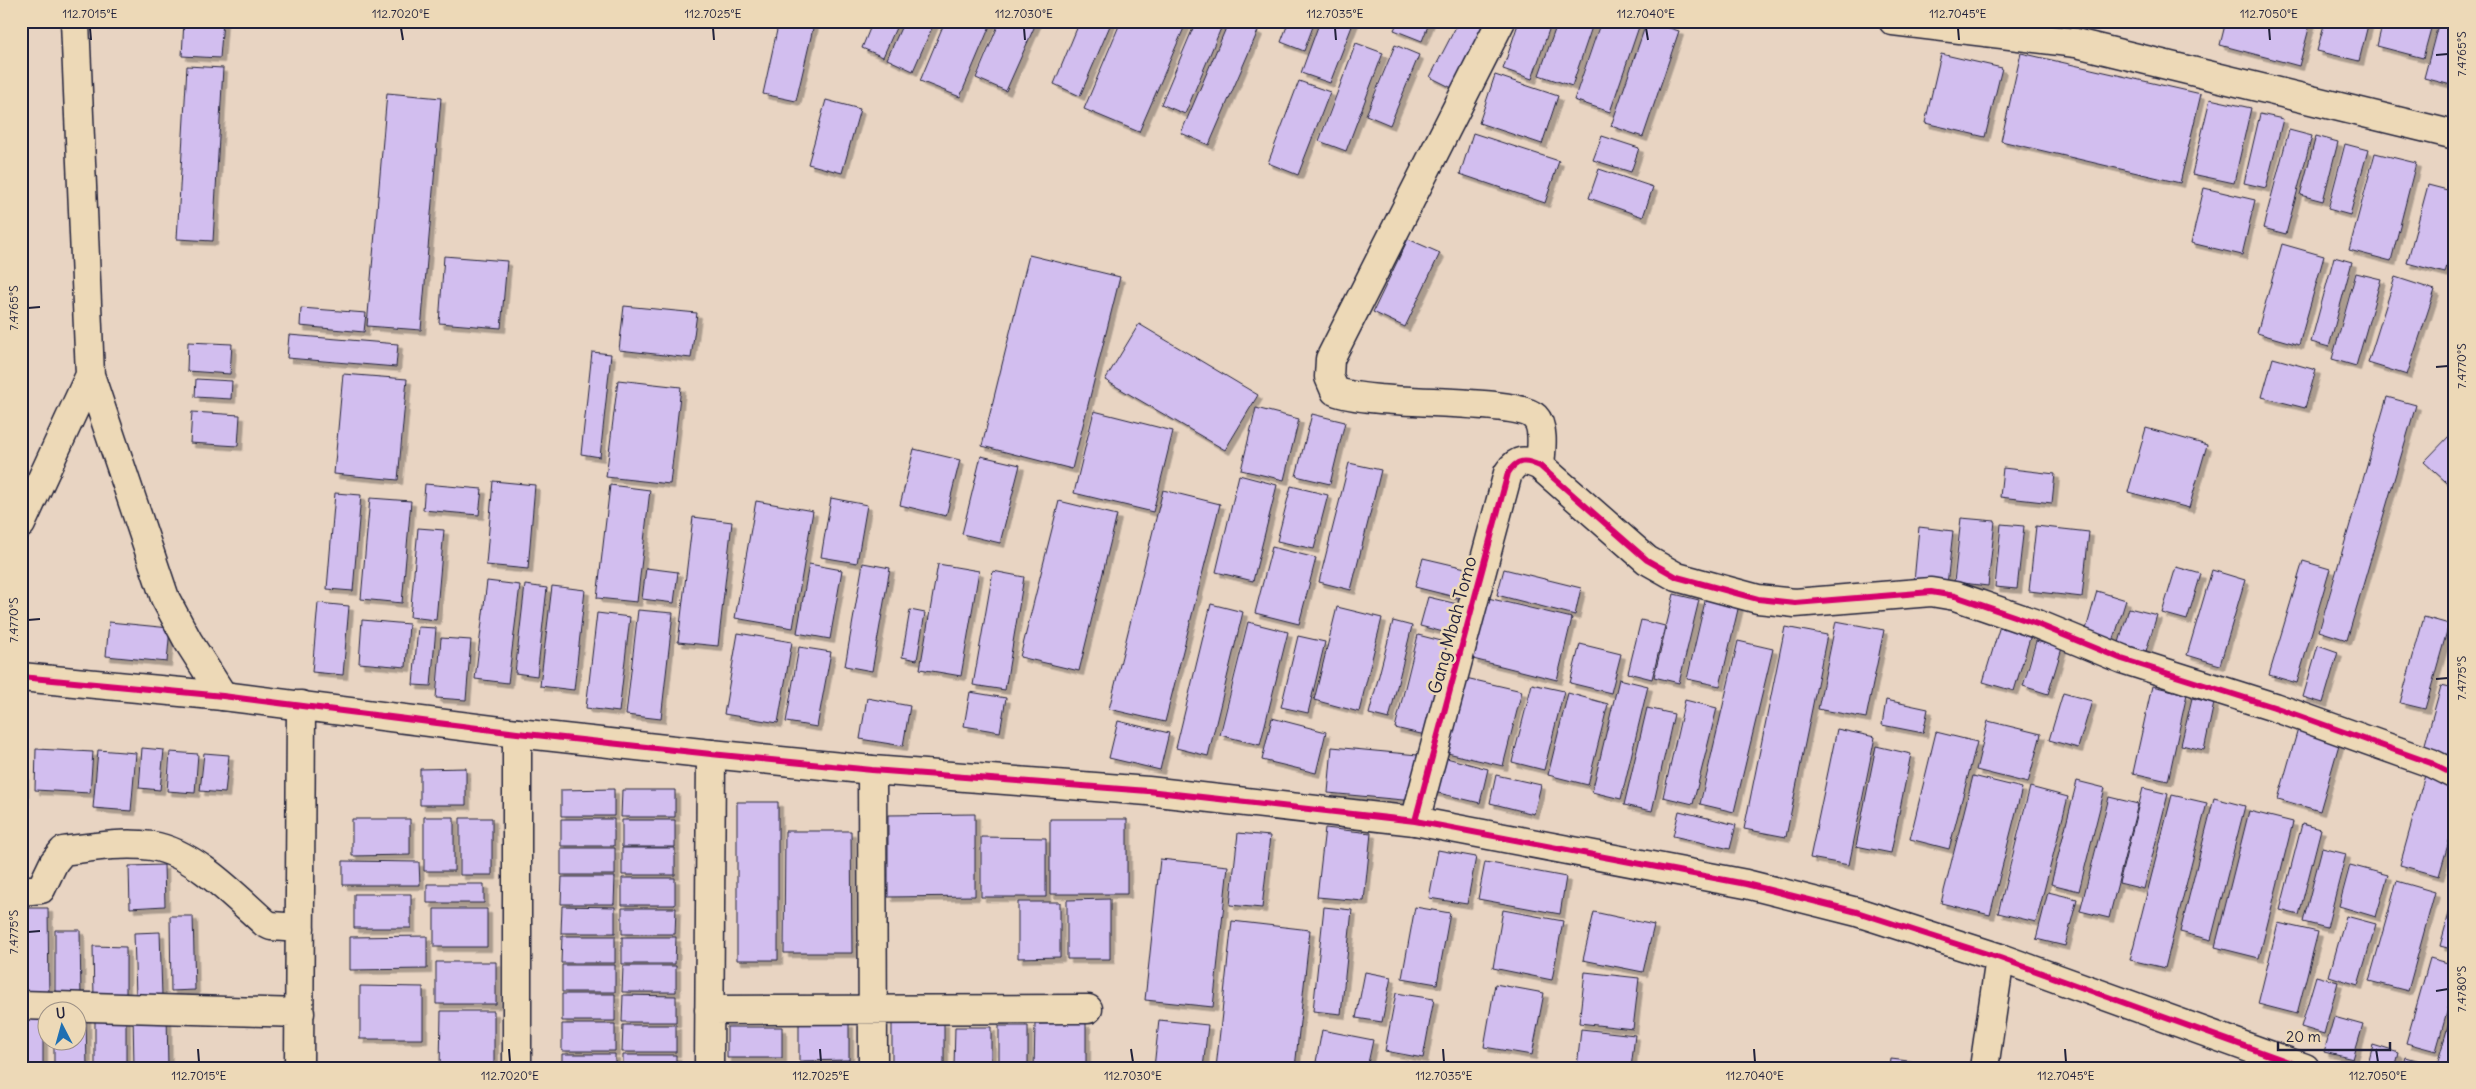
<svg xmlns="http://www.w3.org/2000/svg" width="2476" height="1089" viewBox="0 0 2476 1089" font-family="Delius,sans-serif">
<defs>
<filter id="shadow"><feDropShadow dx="4.5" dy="4.5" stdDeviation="0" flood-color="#0004"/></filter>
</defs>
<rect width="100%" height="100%" fill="#e8d4c2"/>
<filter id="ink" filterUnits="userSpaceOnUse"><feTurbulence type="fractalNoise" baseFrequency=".02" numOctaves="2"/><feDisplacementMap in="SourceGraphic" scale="10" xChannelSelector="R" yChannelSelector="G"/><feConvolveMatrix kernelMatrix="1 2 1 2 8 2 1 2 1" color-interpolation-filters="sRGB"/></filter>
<g filter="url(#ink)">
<path fill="#d2beef" stroke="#22223b" filter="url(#shadow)" d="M184 21H223L220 58 182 56Z
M779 21 814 24 796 101 763 94Z
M873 21H899L883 57 862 48Z
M904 21H935L913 71 887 59Z
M945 21H992L960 97 920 81Z
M1000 21H1037L1006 91 976 78Z
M1080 21H1112L1080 96 1054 84Z
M1121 21H1187L1139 132 1084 109Z
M1196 21H1224L1185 114 1161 104Z
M1229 21H1236L1258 31 1209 145 1181 133Z
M1289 21H1315L1304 51 1281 42Z
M1320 21H1354L1330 83 1301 73Z
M1398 21H1430L1422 41 1394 30Z
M1459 21H1496L1460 92 1430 77Z
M1519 21H1552L1532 79 1503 69Z
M1558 21H1594L1572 86 1539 75Z
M1601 21H1641L1610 112 1574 100Z
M1647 21 1679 31 1643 137 1611 126Z
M2226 21H2311L2299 66 2220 45Z
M2325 21H2369L2359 61 2317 51Z
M2383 21H2433L2423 58 2377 46Z
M2439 21H2455V86L2424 78Z
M1356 43 1383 53 1346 151 1319 141Z
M1395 45 1419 55 1390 125 1366 115Z
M2021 53 2201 94 2180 183 2001 141Z
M1941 54 2002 68 1985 137 1925 123Z
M187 66 223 68 213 241 177 239Z
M1495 75 1558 96 1542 144 1479 123Z
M1299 81 1330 92 1298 175 1268 163Z
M387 93 441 98 421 330 367 326Z
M2210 99 2251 108 2234 183 2192 174Z
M826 100 860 109 842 173 808 164Z
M2260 114 2283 119 2266 188 2244 183Z
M2289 130 2312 136 2286 234 2263 228Z
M1473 133 1559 161 1545 203 1460 174Z
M1602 136 1639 148 1631 172 1593 160Z
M2316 136 2338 142 2323 201 2300 195Z
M2345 144 2368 150 2350 215 2328 209Z
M2375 153 2416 163 2391 261 2349 250Z
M2454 153H2455V182L2447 179Z
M1599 169 1653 187 1643 217 1589 198Z
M2428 185 2455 192V236L2445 273 2407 263Z
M2204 188 2255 200 2242 255 2191 243Z
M1408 239 1440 253 1405 327 1373 312Z
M2282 244 2324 256 2299 345 2257 333Z
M1029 255 1120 277 1072 469 982 446Z
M444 256 507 261 501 328 439 323Z
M2334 257 2352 262 2329 347 2311 342Z
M2356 273 2381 279 2356 366 2332 359Z
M2395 277 2435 290 2407 375 2368 363Z
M624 306 697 313 691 358 619 350Z
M301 308 366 313 364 332 300 326Z
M1139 324 1258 395 1225 450 1105 380Z
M289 335 398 344 396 367 287 358Z
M188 342 232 344 230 374 187 371Z
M592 352 611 354 600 457 581 454Z
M2273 358 2316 370 2305 408 2262 397Z
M343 374 407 379 398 480 334 474Z
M196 379 232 381 231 399 195 397Z
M618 380 681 387 670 484 606 477Z
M2387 397 2416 405 2347 640 2319 631Z
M1256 408 1299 419 1284 480 1241 470Z
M1094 411 1173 431 1153 512 1074 493Z
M192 412 240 415 238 446 190 443Z
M1312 414 1345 422 1330 484 1296 476Z
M2146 428 2207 445 2189 508 2128 492Z
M2453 432 2455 434V490L2424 462Z
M914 449 960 460 946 516 900 505Z
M981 456 1020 465 1000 543 962 534Z
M1349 463 1381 470 1351 590 1319 582Z
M2003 468 2055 474 2052 503 2000 497Z
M1239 475 1277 485 1253 581 1216 572Z
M493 481 535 485 528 569 486 565Z
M425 484 482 489 479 515 423 510Z
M610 485 650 490 637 602 597 598Z
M1291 486 1328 495 1314 549 1277 541Z
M1163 490 1220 504 1165 722 1109 709Z
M335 493 361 495 353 591 327 589Z
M370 498 411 501 402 603 361 599Z
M831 498 867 505 857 563 821 557Z
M756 501 813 511 793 628 735 618Z
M1059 501 1117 515 1079 671 1020 657Z
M693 517 732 522 718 646 678 642Z
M1961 518 1995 521 1988 586 1954 582Z
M2001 524 2024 526 2017 589 1995 587Z
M2036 526 2089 532 2082 597 2029 591Z
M1919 527 1953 531 1947 585 1914 582Z
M418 528 444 530 436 620 410 617Z
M1272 547 1316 558 1299 624 1255 613Z
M1423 558 1474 570 1467 600 1415 587Z
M2303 561 2330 569 2297 683 2269 675Z
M863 563 890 568 872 671 845 666Z
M809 564 842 570 830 639 797 633Z
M938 564 979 571 961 676 920 669Z
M2176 567 2201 574 2187 620 2162 613Z
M646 568 678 572 674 603 642 599Z
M1504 569 1581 588 1575 615 1497 595Z
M2212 570 2245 580 2220 665 2187 655Z
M993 571 1024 577 1005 690 973 685Z
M487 581 520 585 508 683 475 679Z
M525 585 547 588 537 676 515 673Z
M552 586 585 590 574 690 540 686Z
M2097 591 2126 600 2113 642 2085 633Z
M1674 594 1699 600 1679 683 1654 677Z
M1428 597 1466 606 1459 636 1420 626Z
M1706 597 1739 605 1720 686 1687 679Z
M1488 598 1572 618 1557 680 1473 659Z
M318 603 349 606 343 675 312 672Z
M1211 604 1243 612 1208 756 1176 748Z
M1337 607 1382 618 1359 712 1314 700Z
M2129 608 2157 615 2143 661 2116 653Z
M638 610 673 613 661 719 626 715Z
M910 610 925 613 917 660 902 657Z
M597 613 630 617 619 712 586 708Z
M2424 617 2449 624 2425 709 2400 703Z
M2002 619 2033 628 2014 691 1983 682Z
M362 620 409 624 406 667 359 663Z
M1641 620 1665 626 1652 679 1628 673Z
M1393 621 1412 626 1389 719 1369 714Z
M1836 621 1884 630 1866 718 1818 709Z
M109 622 170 628 167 662 106 656Z
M1248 622 1288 632 1260 745 1220 735Z
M418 627 436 628 431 686 413 685Z
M1785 627 1827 635 1786 837 1744 829Z
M738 633 792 642 778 723 724 714Z
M1418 635 1457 645 1434 737 1395 728Z
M1298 636 1325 642 1308 713 1281 707Z
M441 638 471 640 466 700 436 698Z
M1738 641 1773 649 1734 812 1700 804Z
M2036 641 2062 648 2048 694 2023 686Z
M1580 644 1621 654 1611 693 1570 683Z
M2318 645 2338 652 2323 703 2303 697Z
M799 647 831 652 817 727 786 722Z
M1457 676 1522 691 1503 766 1439 751Z
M1619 679 1648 686 1621 799 1592 792Z
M1532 684 1564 691 1544 770 1512 762Z
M2152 686 2187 694 2168 781 2133 773Z
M2441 686 2455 689V729L2446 761 2422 755Z
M970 692 1006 698 1000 732 964 726Z
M1568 693 1608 704 1588 785 1548 775Z
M2063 693 2092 701 2078 748 2049 740Z
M867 698 910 706 903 746 860 739Z
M2192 698 2214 703 2204 750 2181 745Z
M1685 700 1717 708 1693 804 1663 797Z
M1886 700 1928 709 1923 733 1882 725Z
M1647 708 1674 714 1652 811 1624 805Z
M1272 718 1326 732 1316 773 1262 760Z
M1118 721 1169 733 1160 770 1109 758Z
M1988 721 2041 734 2028 783 1976 770Z
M1837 729 1875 737 1849 865 1810 858Z
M2298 729 2340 741 2320 811 2278 799Z
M1936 732 1977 742 1949 849 1910 839Z
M2455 739V771L2446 768Z
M21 744H24V800H21Z
M1876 746 1911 754 1891 853 1856 846Z
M1332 747 1418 755 1414 801 1328 793Z
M142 748 164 750 160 790 139 788Z
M36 749 93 752 90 793 35 790Z
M98 750 136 753 131 811 93 808Z
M170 752 198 754 195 793 167 791Z
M204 753 229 755 225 793 200 791Z
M1439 756 1488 769 1480 803 1430 791Z
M466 768V805H420V769Z
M1496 775 1541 785 1534 814 1490 803Z
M2425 775 2455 783V820L2439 876 2400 865Z
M1973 776 2022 788 1990 915 1941 903Z
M2077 781 2105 788 2079 891 2051 884Z
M2030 787 2068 797 2036 922 1998 913Z
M2143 788 2168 794 2144 889 2119 883Z
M614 789V816H561V790Z
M622 790H675V817H621Z
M2172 795 2207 803 2165 968 2130 960Z
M2109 797 2138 804 2109 918 2080 911Z
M2214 798 2245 806 2211 940 2180 932Z
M737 802H778V960H737Z
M1679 811 1736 825 1730 849 1673 836Z
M2249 811 2293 822 2259 958 2215 947Z
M975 814V896L888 897V815Z
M424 817H454V871H424Z
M460 818H492V875H460Z
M352 819H410V855L352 856Z
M561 819H614V846H561Z
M1050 819H1127V894H1050Z
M622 820H675V847H622Z
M2302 824 2321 829 2299 915 2280 910Z
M1325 828 1371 833 1364 901 1317 897Z
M785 831H851L852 953H784Z
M1238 833 1270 836 1262 908 1230 905Z
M981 837 1046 838V897H981Z
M561 848H615V875H561Z
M622 848H675V875H622Z
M2322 848 2346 854 2327 928 2303 922Z
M1438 850 1476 857 1467 904 1429 898Z
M1160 859 1228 866 1213 1007 1145 1000Z
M343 861 419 862 420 885H343Z
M1485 862 1566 877 1560 914 1478 899Z
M164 865 165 906 130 908 129 866Z
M2350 865 2388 875 2376 917 2339 906Z
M562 877H615L614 904H561Z
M622 878H675V905H622Z
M2397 881 2435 892 2408 991 2369 981Z
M427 884H484V903H427Z
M2048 892 2077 899 2065 946 2036 939Z
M2455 892V950L2440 946Z
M354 894H411V928H354Z
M1110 899V959H1067V900Z
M1018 902H1060V957L1018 958Z
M562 906 615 907V933H561Z
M1324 907 1352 910 1341 1014 1313 1011Z
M1415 907 1450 913 1437 984 1402 978Z
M21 908H48L49 1001H21Z
M622 908H676L675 934H622Z
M434 909H487V947H434Z
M1503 910 1563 921 1552 980 1493 968Z
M1594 912 1654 925 1643 972 1583 960Z
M170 916H193L195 990 171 991Z
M2346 916 2376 924 2358 985 2329 976Z
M1232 921 1310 930 1295 1068H1216Z
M2278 923 2318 932 2297 1014 2258 1004Z
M55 930H80L81 999 55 1000Z
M160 932 162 996 136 997 134 933Z
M427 936V969L350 970V937Z
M562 936H615V963H561Z
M622 937H676L675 964H622Z
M93 946 126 947V998L94 999Z
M2430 958 2455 965V984L2436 1051 2406 1043Z
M436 962H496V1004H436Z
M562 965H615V992H562Z
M623 966H676V992H622Z
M1365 972 1391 977 1382 1022 1356 1018Z
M1585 972 1639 978 1633 1029 1579 1023Z
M2316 976 2338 982 2324 1034 2301 1027Z
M1495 984 1544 993 1532 1055 1484 1047Z
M360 986 423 987V1039H360Z
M1396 993 1434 999 1423 1058 1385 1051Z
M562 994H615V1021H562Z
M623 995 676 996V1022H622Z
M2455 1002V1068H2436Z
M21 1011H43V1068H21Z
M441 1011H494V1068H440Z
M126 1013V1068H95V1014Z
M133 1014H167L168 1068H134Z
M78 1016H86L87 1068H54V1042H78Z
M2334 1017 2363 1025 2353 1059 2324 1052Z
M1159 1020 1208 1025 1203 1068H1154Z
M892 1021 944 1022V1068H892Z
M849 1023V1060L799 1061V1024Z
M1086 1023V1068H1034L1035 1024Z
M562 1024H615V1051H562Z
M623 1025H676V1052H622Z
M999 1026H1028V1068H999Z
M727 1027H782V1058H727Z
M955 1027H991V1068H954Z
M1581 1029 1635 1035 1631 1068H1577Z
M1322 1030 1373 1040 1367 1068H1344L1316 1062Z
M2373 1045 2399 1053 2395 1068H2367Z
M562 1054H615V1068H562Z
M623 1055H676V1068H623Z
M2406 1057 2431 1064 2430 1068H2403Z
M1891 1059 1960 1067V1068H1890Z
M729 1064H778V1068H729Z
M809 1066H855V1068H809Z"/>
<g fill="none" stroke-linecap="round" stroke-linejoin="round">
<defs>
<path id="street" d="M75 21 90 375 165 598 188 641 223 696
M1501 21 1330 359 1329 377 1335 391C1374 407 1516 397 1535 417 1545 427 1541 453 1540 466
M21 524 90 375
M517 733V1068
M872 770 873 1068
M1415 821 1508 473C1517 459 1525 459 1540 466L1647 560 1677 577 1758 599 1795 603 1931 592 1955 596 2037 624 2122 659 2274 707 2431 763 2455 775
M21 891 41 889 54 862 63 851C93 847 122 842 152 846 193 852 235 896 265 923L271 926 300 928
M21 1005 300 1013
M709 1010 1088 1009
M299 1068 301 705
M709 1068 711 754
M1984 1068 2000 958"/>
<path id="secondary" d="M1893 21 2076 43 2455 135
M21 677 223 696 517 733 711 754 872 770 1148 791 1415 821 1746 884 1857 912 2000 958 2305 1068"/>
</defs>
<use href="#street" stroke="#22223b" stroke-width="31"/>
<use href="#secondary" stroke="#22223b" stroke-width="31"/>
<use href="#street" stroke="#edd9b7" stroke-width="28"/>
<use href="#secondary" stroke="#edd9b7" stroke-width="28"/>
<defs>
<path id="cycleway" d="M21 677 223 696 517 733 711 754 872 770 1148 791 1415 821 1746 884 1857 912 2000 958 2305 1068
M1415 821 1508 473C1517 459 1525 459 1540 466L1647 560 1677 577 1758 599 1795 603 1931 592 1955 596 2037 624 2122 659 2274 707 2431 763 2455 775"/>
</defs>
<use href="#cycleway" stroke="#edd9b7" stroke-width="9"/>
<use href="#cycleway" stroke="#d6006c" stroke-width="6"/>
</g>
</g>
<path fill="none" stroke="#22223b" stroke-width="2" d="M90 28 91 40M401 28 403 40M713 28 714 40M1024 28 1025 40M1335 28 1336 40M1646 28 1648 40M1958 28 1959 40M2269 28 2270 40M2436 55 2448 54M28 308 40 307M2436 367 2448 366M28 620 40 619M2436 679 2448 678M28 932 40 931M2436 991 2448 989M198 1049 199 1062M509 1049 510 1062M820 1049 821 1062M1131 1049 1133 1062M1443 1049 1444 1062M1754 1049 1755 1062M2065 1049 2066 1062M2376 1049 2378 1062"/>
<g text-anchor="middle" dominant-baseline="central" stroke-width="5" stroke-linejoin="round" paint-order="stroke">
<g font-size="18" fill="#22223b" stroke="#edd9b7">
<text transform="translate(1452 625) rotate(-75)">Gang Mbah Tomo</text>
</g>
</g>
<rect width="2476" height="1089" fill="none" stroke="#edd9b7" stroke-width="55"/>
<g transform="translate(62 1026) rotate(354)"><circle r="24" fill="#edd9b7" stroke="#9c9085"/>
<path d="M0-4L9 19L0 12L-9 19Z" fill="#1f6fb2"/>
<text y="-8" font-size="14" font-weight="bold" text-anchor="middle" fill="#22223b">U</text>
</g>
<path d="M2278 1042v8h112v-8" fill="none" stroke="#22223b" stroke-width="2.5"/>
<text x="2286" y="1042" font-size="15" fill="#22223b" stroke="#edd9b7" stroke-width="4" paint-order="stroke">20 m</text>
<rect x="28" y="28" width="2420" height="1034" fill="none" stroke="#22223b" stroke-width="2"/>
<g font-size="12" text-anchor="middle" fill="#22223b">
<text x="90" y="18">112.7015°E</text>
<text x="401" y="18">112.7020°E</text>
<text x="713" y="18">112.7025°E</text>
<text x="1024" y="18">112.7030°E</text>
<text x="1335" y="18">112.7035°E</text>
<text x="1646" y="18">112.7040°E</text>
<text x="1958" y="18">112.7045°E</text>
<text x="2269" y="18">112.7050°E</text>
<text transform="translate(2462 54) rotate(-90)" y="4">7.4765°S</text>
<text transform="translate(14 308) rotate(-90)" y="4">7.4765°S</text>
<text transform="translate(2462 366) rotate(-90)" y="4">7.4770°S</text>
<text transform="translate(14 620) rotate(-90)" y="4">7.4770°S</text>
<text transform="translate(2462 678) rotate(-90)" y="4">7.4775°S</text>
<text transform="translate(14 932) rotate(-90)" y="4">7.4775°S</text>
<text transform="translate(2462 989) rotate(-90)" y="4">7.4780°S</text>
<text x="199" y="1080">112.7015°E</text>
<text x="510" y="1080">112.7020°E</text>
<text x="821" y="1080">112.7025°E</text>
<text x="1133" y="1080">112.7030°E</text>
<text x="1444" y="1080">112.7035°E</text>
<text x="1755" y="1080">112.7040°E</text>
<text x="2066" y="1080">112.7045°E</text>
<text x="2378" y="1080">112.7050°E</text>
</g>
</svg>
